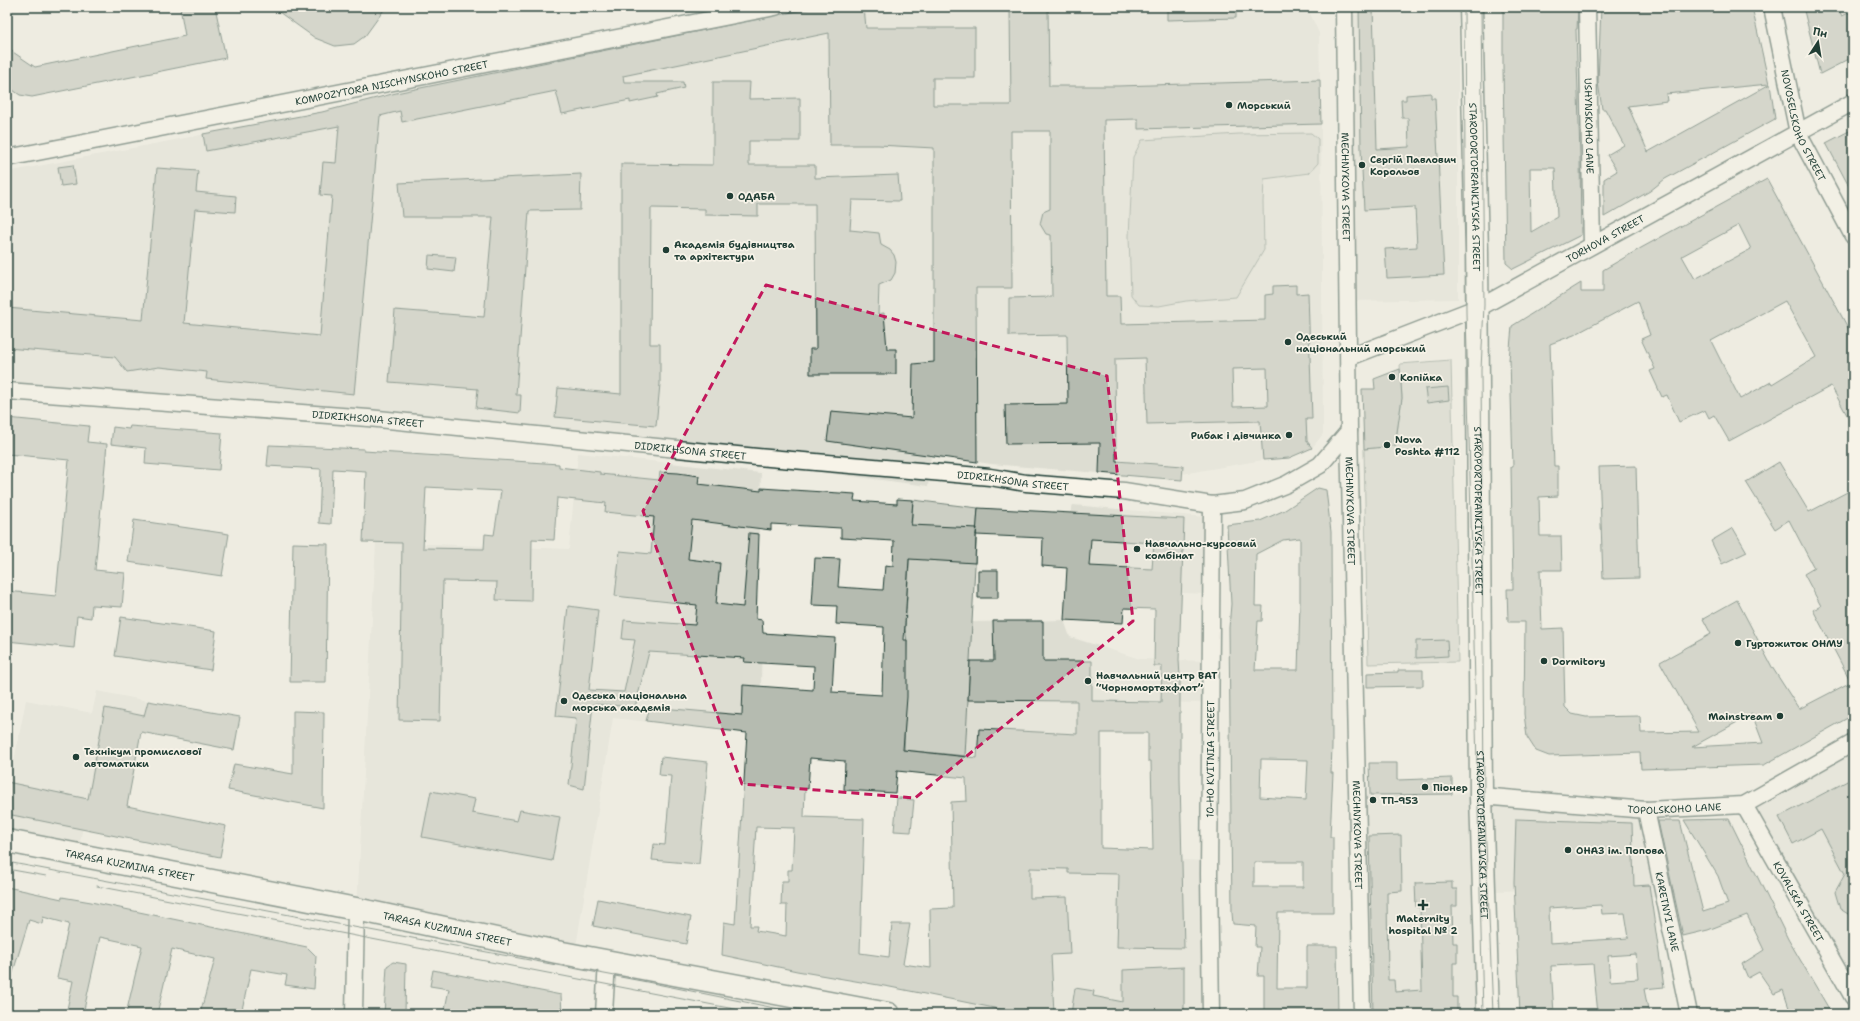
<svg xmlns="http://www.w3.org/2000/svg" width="1860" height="1021" viewBox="0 0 1860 1021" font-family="'Shantell Sans',sans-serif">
<rect width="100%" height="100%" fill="#eeece1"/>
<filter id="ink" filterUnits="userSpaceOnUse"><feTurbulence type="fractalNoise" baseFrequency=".025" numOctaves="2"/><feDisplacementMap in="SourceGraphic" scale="8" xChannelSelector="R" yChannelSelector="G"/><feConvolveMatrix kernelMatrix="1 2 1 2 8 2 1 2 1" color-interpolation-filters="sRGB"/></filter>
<g filter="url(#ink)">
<path fill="#ddddd2" d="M793 7H1307L1319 33 1321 124 1323 434 1312 448 1289 458 1263 460 1182 474 1125 475 1099 473 991 464 931 455 928 486 359 412 137 396 7 383V172L321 112 376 98Z
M1444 9H1458V299L1350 301 1345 15Z
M578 453 761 473 756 619 762 620 761 686 747 733 613 718 575 953 357 908 376 542 569 549Z
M1073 505 1205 517 1206 594 1066 588 1070 513Z
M1064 620 1070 637 1140 659 1206 661 1207 703 1077 701V841L1078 848 1136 849 1135 858 1209 861 1211 1014H969L965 756 972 622Z
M97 691 148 701 127 806 88 799 78 853 7 840V797L26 700 92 713Z
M1853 752V994L1747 806Z
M1476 793 1486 1014H1365L1364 795Z
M1482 799 1644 811 1662 897 1624 898 1549 890 1487 891Z"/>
<path fill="#cccfc4" stroke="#76867c" d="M1311 133 1318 139V163L1309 173 1264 179 1263 202 1264 250 1236 297 1186 301 1159 306 1139 305 1131 295 1129 236 1133 157 1142 140 1239 134Z
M1451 360 1458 662 1368 664 1364 449 1395 446 1402 398 1400 364Z
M913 500 978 508 965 756 904 750 907 641 905 629Z"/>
<path fill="#b5bbb0" stroke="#1f3d34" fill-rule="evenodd" d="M180 7H215L226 58 32 97 20 95 7 86V48L35 67 185 36Z
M272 7H386L365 36 354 44 335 46 315 38Z
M817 7H864L866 28H975V78H933V105H1011L1010 7H1048L1049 86H1118L1320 80 1321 124 1138 129V119L1104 120 1106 296H1120L1121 324 1265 320V295L1273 294V286L1296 285V294L1308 293 1312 419H1306L1307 441 1312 448 1289 458 1263 460 1260 421 1147 424 1145 358 1115 359 1116 461 1183 466 1182 480 1099 473 1100 443 1006 444 1005 405 1068 404 1067 335 1009 336V298L1052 297 1051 235 1046 234 1040 224 1043 212 1050 209V131H1011L1012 288H976L977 462 827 441 831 411 912 418 913 364 934 362V148L878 145H830L829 33 623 76 624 82H683L684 88 657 94 658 97 630 103V100L562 114 556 91 402 122 400 111 380 116 354 394 206 379 207 372 159 367 127 372 115 357 7 348V308L143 320 157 168 198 171 196 192 236 196 235 212 195 209 184 323 320 336 332 196 320 195 323 162 336 163 339 126 206 151 203 134 322 112 396 93ZM1267 368 1268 406 1233 407 1232 369Z
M1167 7H1236V18L1167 20Z
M1359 7H1373L1377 149 1409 147 1408 118H1402L1401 100H1406V95L1431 93V98H1435L1444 275 1387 278 1385 249 1417 247 1415 207 1364 210 1361 149Z
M1503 7H1578L1577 29H1576L1580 156 1581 235 1513 269 1506 263 1503 66ZM1530 168H1555L1557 217 1531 232Z
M1601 7H1752L1769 84 1666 94 1667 101 1628 106 1648 152 1770 84 1775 119 1665 179 1650 191 1604 217V179L1617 171 1607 155 1624 145 1605 109H1602L1598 82Z
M1803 7H1837L1842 16 1853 11V57L1820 74Z
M713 82H750L749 99 800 98V141H749V165H815V178L898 175 900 201 852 200 850 230 879 233 881 245 890 250 894 255 896 262 895 273 891 280 879 285 878 314 884 313 887 349H896V374H810V349H816L815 204H758V216L705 215V209L651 208 650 344H660V384L656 426 555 417 558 388 621 394V164L713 165Z
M1853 129V194L1826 143Z
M73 165 76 184 61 186 58 167Z
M581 174 580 210 529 211 516 395H521L520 413 476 408 478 389 389 382 395 310 484 317 493 217H402L399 183Z
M1767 179 1853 337V426L1831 386 1729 441 1714 415 1709 418 1705 410 1679 422 1667 395 1662 397 1650 371 1655 369 1641 339 1650 335 1638 301 1574 335 1550 344 1554 466H1558V496L1539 497 1540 536H1561L1562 570H1540L1542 629 1563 628 1565 707 1572 714 1586 717 1640 716 1641 733 1699 732 1660 662 1711 634 1703 619 1737 600 1772 667 1799 709 1851 682 1813 610 1821 606 1804 574 1814 568 1789 520 1775 529 1746 482 1779 462 1809 512 1853 489V715L1764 765 1641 769 1640 753 1549 756 1536 751 1527 737 1524 714 1525 622H1508L1507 589H1513L1511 467H1513L1510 359 1509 360 1512 326 1581 283V292H1603V270L1641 248ZM1739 225 1751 249 1695 279 1682 256ZM1785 301 1816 357 1772 384 1771 382 1740 399 1711 341ZM1752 714 1763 743 1692 747 1721 731Z
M429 255 456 257 454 272 428 269Z
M1400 369 1402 398 1395 446 1364 449 1362 389H1375L1374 379Z
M1448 387 1449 400 1427 403 1425 389Z
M7 418 89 426 87 442 107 444 95 570 125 573 122 607 92 605 91 618 77 616 74 648 7 641V591L56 596 69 460 7 454Z
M130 426 222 433 219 470 145 464 146 448 111 444 113 427 129 429Z
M269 445 364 449V451L559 464V467L600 472V474L659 480 660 472 678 473 699 476 698 484 761 491V488L855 494 854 501 897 504V499L913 500 911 525 977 528 976 535 978 508 1184 519 1179 660 1180 677V779L1184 948 1117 947 1119 874 1068 873V869L1030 868V898L1067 897 1070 954 1051 955 1054 1014H1024L890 987 797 971 722 955 724 922 735 924 747 733 646 721 650 707 742 715 743 685 813 690 814 666 744 662 745 658 649 652 635 707 593 704 584 789 569 785 576 718 556 716 568 606 598 610 589 690 624 692 635 640 622 639 624 620 695 625 697 605 615 596 620 551 651 554 654 517 605 512 606 503 557 498 554 540 532 539 531 601 496 600 497 582 443 581 440 721 399 720 402 543 363 542 366 471 333 469 331 524 319 523 321 469 267 466ZM426 487 501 491 494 535 485 534 484 549 423 548ZM692 520 771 530V524L841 528V538L894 541 893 566 885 565 883 590 838 587 840 559 815 558 812 605 837 606 836 624 884 627 882 695 832 692 835 638 763 633 762 620 756 619 759 534 749 533 743 607 716 604 720 563 688 559ZM976 535 1043 538 1042 566 1067 568 1064 620 1123 623 1124 608 1155 609 1154 666H1162L1161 702 1092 701V661H1043V621H993L994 661H970L968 700 1077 701V734L979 729 977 758 903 750 907 697V640H904L909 559 975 563ZM1091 539 1154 543 1152 569 1089 566ZM1101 733H1148V761H1151L1153 850 1101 848ZM810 758 845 761 844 790 895 793 897 771 966 778 967 801 951 802 953 908 930 909 931 968 903 964 910 924H892L889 957 860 953 864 819 804 817 805 789H808ZM756 827 794 828 792 870H788V881H782L781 905H787L786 936 756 931 757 926H750Z
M1636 466 1639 578 1603 579 1599 467Z
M1318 488 1326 490 1331 532 1332 746 1331 773H1333L1330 837H1333V913H1278L1277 988H1307V946H1337L1338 1014 1264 1013V976H1258L1260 947H1255L1256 926 1233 924 1232 913 1229 628 1231 604 1227 525 1260 521 1285 510ZM1300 538V604L1298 670H1255L1258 621H1262L1263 606H1255L1256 554 1283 540ZM1261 759 1308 760 1306 800 1260 797ZM1254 862H1303V887H1254Z
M134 520 229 534 222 576 128 562Z
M1733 528 1747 552 1722 564 1711 541Z
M293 543 328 544 326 682H290Z
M978 570H998V598H978Z
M121 617 216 631 211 670 115 656Z
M1447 640 1448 656 1416 658V641Z
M1398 670H1423V686L1367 687V673L1398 672Z
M148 701 240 717 234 750 141 732 127 806 226 826 220 857 7 814V782L88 799 105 708 144 716Z
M293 711 324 712 323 808 228 790 234 764 293 774Z
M661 757 708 762 699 864 652 860 654 844 665 845 671 776 659 775Z
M1369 763H1397V780L1452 778V794L1370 795Z
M1853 778V917L1840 909 1835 892 1845 874 1821 829 1793 844 1779 817Z
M431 791 475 799 472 813 517 821 520 810 560 817 552 861 422 837Z
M897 798 914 800 911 832 894 831Z
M1516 819 1632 823 1634 886 1649 885 1664 987 1644 989 1649 1014H1598L1593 964 1551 966 1554 1014H1520L1514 882ZM1601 905 1602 914 1625 913 1629 938 1550 943 1549 908ZM1636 954 1638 979 1610 981 1608 956Z
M1729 819 1788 939 1832 1014H1791L1783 990 1774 994 1759 972 1748 978 1742 964 1764 950 1747 915 1708 930 1683 936 1658 821H1680L1703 912 1728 904 1718 876 1684 820Z
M1401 835 1402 891 1387 892 1388 980H1394L1395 992 1422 990 1420 907H1416L1415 883 1452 882V889H1457V906H1452L1453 943H1457V963H1453V997H1457V1014H1373L1369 836Z
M7 887 62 899V897L91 902 307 947 316 956 314 989 285 985 287 975 251 969 241 1014H200L215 959 172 949 157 1014H126L142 946 100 937 83 1014H66L73 981 57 978 69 924 43 917 42 924 29 920 10 982H7Z
M598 899 691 917 686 944 593 926Z
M393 962 406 964 405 1014H384L387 966Z
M1184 967V1014H1071L1075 988 1094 991 1093 996 1123 1002V970Z
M433 970 561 995 562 1014H444L449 989 430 986Z"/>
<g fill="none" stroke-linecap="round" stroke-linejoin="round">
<defs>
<g id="street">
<path id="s1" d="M1344 7 1349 431 1362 1014"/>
<path id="s2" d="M1587 7 1592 245"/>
<path id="s3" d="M1772 7 1798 133 1853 236"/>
<path id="s4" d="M7 158 775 7"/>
<path id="s5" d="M1350 357 1484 305 1853 102"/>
<path id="s6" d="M7 391 368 418 757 457 990 477 1026 483 1124 491 1212 505 1245 501 1287 484 1320 465 1349 431"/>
<path id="s7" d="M1481 796 1646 810 1744 805 1853 743"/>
<path id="s8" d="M1744 805 1853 997"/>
<path id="s9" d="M1646 810 1689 1014"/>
<path d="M354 1014 356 909"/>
<path d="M604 1014 607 961"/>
<path id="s10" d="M1211 1014 1209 874 1212 505"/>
</g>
<g id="secondary">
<path id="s11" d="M1471 7 1477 252 1481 796 1488 1014"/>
<path id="s12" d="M7 841 356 909 557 952 888 1014"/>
</g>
</defs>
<use href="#street" stroke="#1f3d34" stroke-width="19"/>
<use href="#secondary" stroke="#1f3d34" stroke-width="25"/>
<use href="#street" stroke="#f7f3e8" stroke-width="16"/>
<use href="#secondary" stroke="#f7f3e8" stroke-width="22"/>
<path stroke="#1f3d34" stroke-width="1" d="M1464 7 1466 312 1483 1014
M1481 7 1484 305 1481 370 1484 796 1493 1014
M7 862 647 982 804 1014
M7 869 46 876
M97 886 760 1014"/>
</g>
</g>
<path d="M0 0H1860V1021H0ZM766 285 1107 376 1133 621 915 798 742 784 643 511Z" fill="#eeece1" fill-opacity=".55" fill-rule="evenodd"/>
<path fill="none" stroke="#c2185b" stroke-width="3" stroke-dasharray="8 5" stroke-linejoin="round" d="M766 285 1107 376 1133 621 915 798 742 784 643 511Z"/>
<g fill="#1f3d34" stroke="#f7f3e8" stroke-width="1.5">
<circle cx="1229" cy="105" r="4"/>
<circle cx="1362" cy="165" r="4"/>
<circle cx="730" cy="196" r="4"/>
<circle cx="666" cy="250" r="4"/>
<circle cx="1288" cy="342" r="4"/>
<circle cx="1392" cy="377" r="4"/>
<circle cx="1289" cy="435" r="4"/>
<circle cx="1387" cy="445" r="4"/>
<circle cx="1137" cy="549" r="4"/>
<circle cx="1738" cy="643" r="4"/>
<circle cx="1544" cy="661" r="4"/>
<circle cx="1088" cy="681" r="4"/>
<circle cx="564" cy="701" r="4"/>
<circle cx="1780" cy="716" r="4"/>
<circle cx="76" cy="757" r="4"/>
<circle cx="1425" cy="787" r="4"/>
<circle cx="1373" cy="800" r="4"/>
<circle cx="1568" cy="850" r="4"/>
<path d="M1421 899h4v4h4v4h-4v4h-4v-4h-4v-4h4z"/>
</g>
<g text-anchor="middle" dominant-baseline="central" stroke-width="3.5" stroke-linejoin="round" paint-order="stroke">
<g font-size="10" fill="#1f3d34" stroke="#f7f3e8">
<text stroke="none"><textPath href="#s4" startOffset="392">KOMPOZYTORA NISCHYNSKOHO STREET</textPath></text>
<text stroke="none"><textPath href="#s3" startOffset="123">NOVOSELSKOHO STREET</textPath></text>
<text stroke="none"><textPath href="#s2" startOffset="119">USHYNSKOHO LANE</textPath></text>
<text stroke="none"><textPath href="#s1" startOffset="180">MECHNYKOVA STREET</textPath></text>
<text stroke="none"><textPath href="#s11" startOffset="180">STAROPORTOFRANKIVSKA STREET</textPath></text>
<text stroke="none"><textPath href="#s5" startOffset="282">TORHOVA STREET</textPath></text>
<text stroke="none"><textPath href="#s6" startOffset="362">DIDRIKHSONA STREET</textPath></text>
<text stroke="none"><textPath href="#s6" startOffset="686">DIDRIKHSONA STREET</textPath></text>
<text stroke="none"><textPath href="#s6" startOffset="1010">DIDRIKHSONA STREET</textPath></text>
<text stroke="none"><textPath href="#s1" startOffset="504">MECHNYKOVA STREET</textPath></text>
<text stroke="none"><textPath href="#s11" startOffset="504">STAROPORTOFRANKIVSKA STREET</textPath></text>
<text stroke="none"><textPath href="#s10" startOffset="255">10-HO KVITNIA STREET</textPath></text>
<text stroke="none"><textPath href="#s7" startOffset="194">TOPOLSKOHO LANE</textPath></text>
<text stroke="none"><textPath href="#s1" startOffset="828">MECHNYKOVA STREET</textPath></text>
<text stroke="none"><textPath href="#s11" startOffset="828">STAROPORTOFRANKIVSKA STREET</textPath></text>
<text stroke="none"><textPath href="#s12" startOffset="125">TARASA KUZMINA STREET</textPath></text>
<text stroke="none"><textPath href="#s8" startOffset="111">KOVALSKA STREET</textPath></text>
<text stroke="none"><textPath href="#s9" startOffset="104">KARETNYI LANE</textPath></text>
<text stroke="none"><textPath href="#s12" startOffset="449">TARASA KUZMINA STREET</textPath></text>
</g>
<g font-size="10" font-weight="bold" fill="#1f3d34" stroke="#f7f3e8" text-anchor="start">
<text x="1237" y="105">Морський</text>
<text x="1370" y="159">Сергій Павлович<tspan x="1370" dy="12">Корольов</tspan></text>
<text x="738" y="196">ОДАБА</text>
<text x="674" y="244">Академія будівництва<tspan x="674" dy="12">та архітектури</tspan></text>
<text x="1296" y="336">Одеський<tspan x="1296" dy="12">національний морський</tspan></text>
<text x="1400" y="377">Копiйка</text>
<text x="1281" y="435" text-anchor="end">Рибак і дівчинка</text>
<text x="1395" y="439">Nova<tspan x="1395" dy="12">Poshta #112</tspan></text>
<text x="1145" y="543">Навчально-курсовий<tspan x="1145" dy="12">комбінат</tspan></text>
<text x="1746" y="643">Гуртожиток ОНМУ</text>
<text x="1552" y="661">Dormitory</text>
<text x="1096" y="675">Навчальний центр ВАТ<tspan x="1096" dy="12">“Чорномортехфлот”</tspan></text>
<text x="572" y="695">Одеська національна<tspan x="572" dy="12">морська академія</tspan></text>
<text x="1772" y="716" text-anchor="end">Mainstream</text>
<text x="84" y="751">Технікум промислової<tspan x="84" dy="12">автоматики</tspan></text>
<text x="1433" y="787">Піонер</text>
<text x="1381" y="800">ТП-953</text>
<text x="1576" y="850">ОНАЗ ім. Попова</text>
<text x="1423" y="918" text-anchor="middle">Maternity<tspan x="1423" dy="12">hospital № 2</tspan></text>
</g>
</g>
<rect width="1860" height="1021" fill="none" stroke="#f7f3e8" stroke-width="24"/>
<rect x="12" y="12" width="1836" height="997" fill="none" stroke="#1f3d34" stroke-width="1.5" filter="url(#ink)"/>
<g transform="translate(1818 42) rotate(12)" stroke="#f7f3e8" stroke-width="3" paint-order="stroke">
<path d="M0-3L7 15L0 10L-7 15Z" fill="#1f3d34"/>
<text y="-6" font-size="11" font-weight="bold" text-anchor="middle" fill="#1f3d34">Пн</text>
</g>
</svg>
